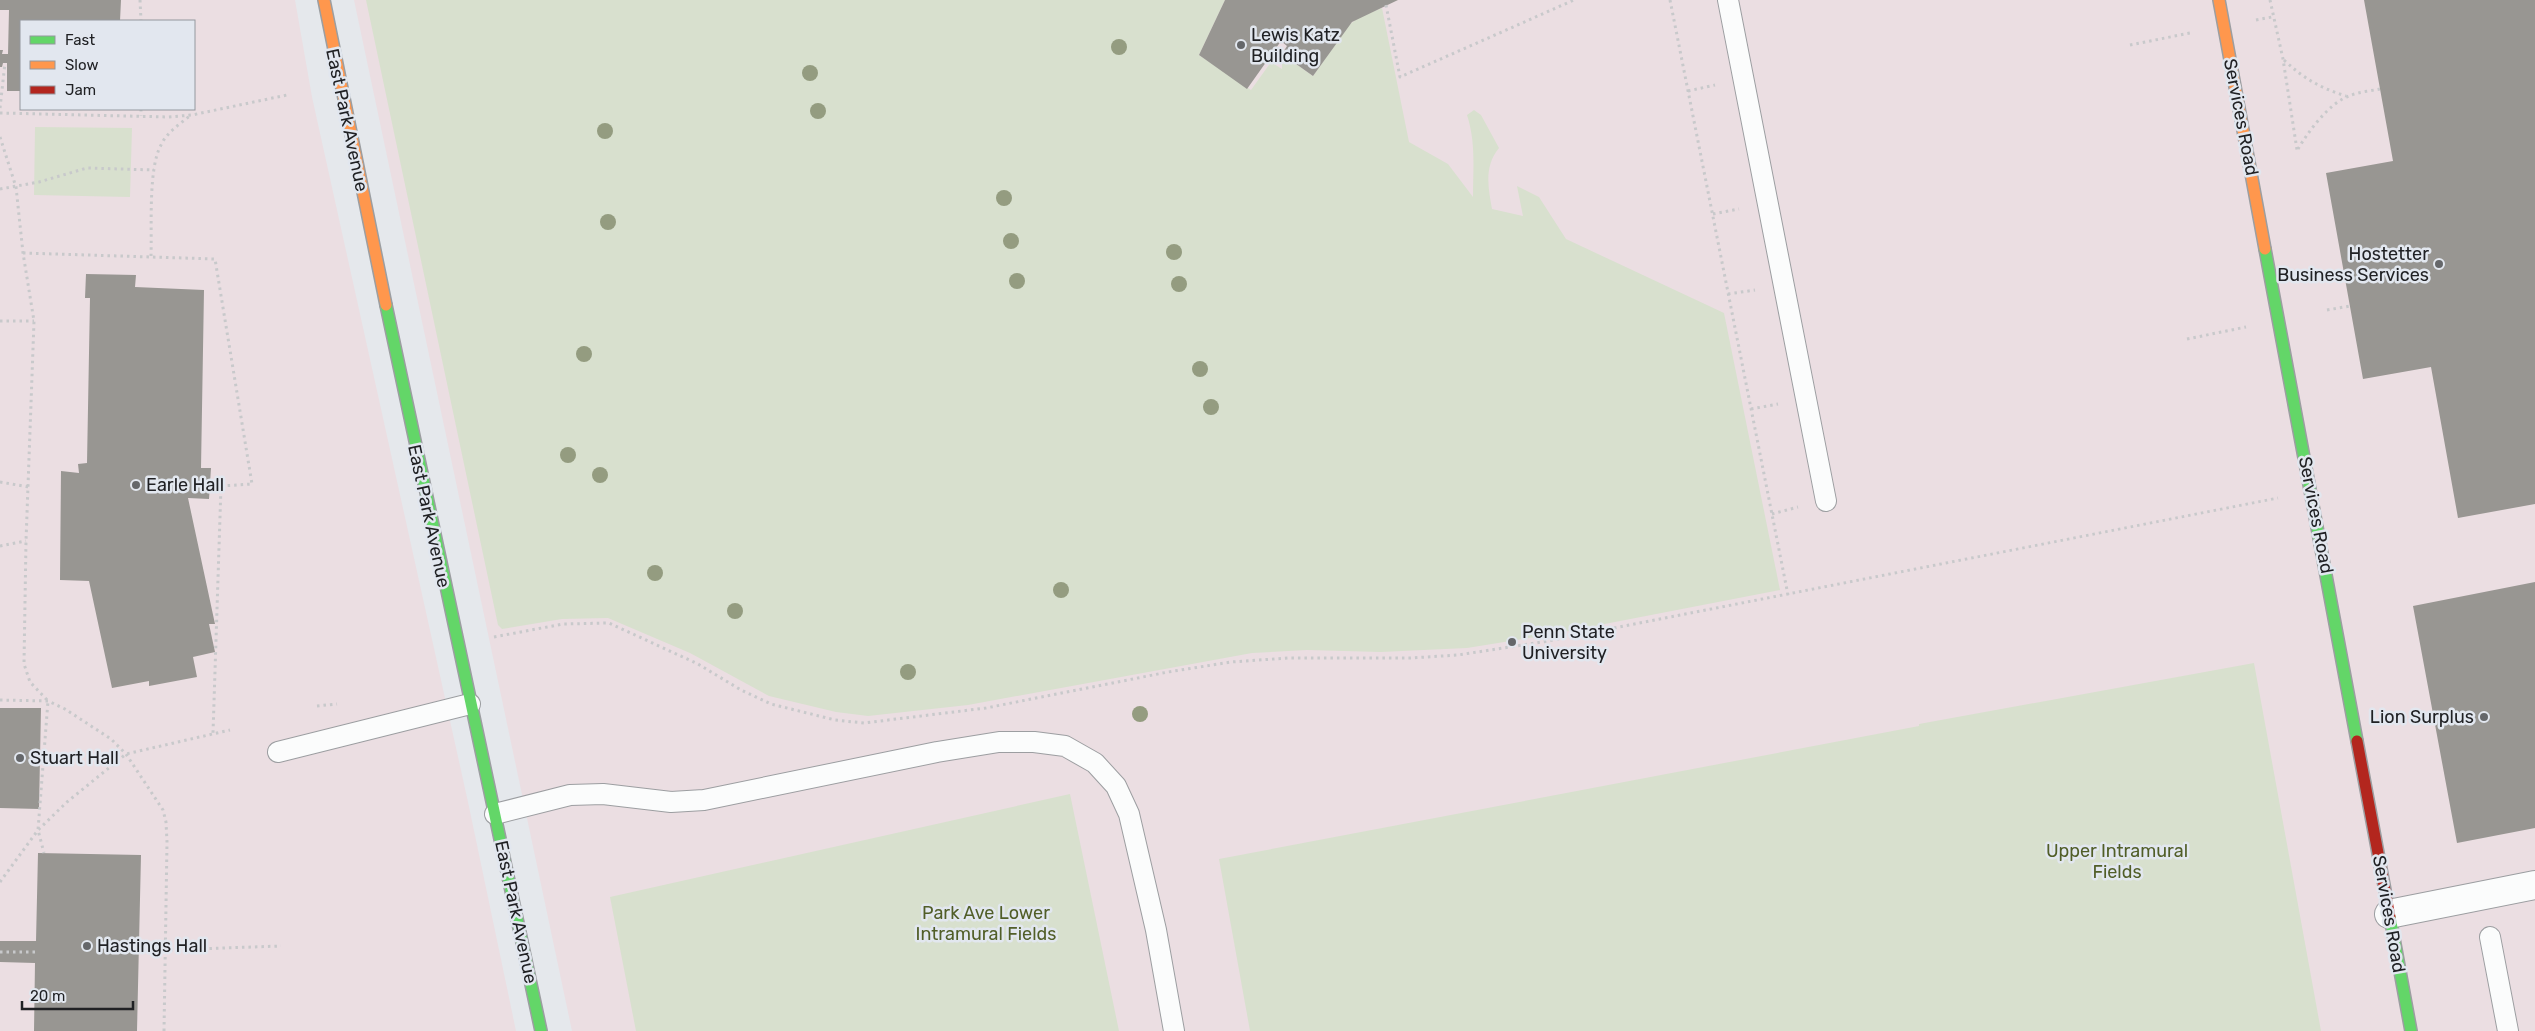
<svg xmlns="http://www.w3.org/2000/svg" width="2535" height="1031" viewBox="0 0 2535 1031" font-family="Rubik,sans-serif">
<rect width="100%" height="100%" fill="#e5e8ec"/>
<path fill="#ebdee2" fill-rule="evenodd" d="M0 0H295L312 97 468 802 516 1031H0ZM21 21H194V109H21Z
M354 0H2535V1031H572Z"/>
<path fill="#d8e0ce" d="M366 0H1225L1199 55 1251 90 1271 62 1282 69V54L1313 76 1349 25 1358 18 1382 8 1409 142 1448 164 1473 197C1473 168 1476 143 1467 115L1474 110 1481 115 1499 148C1484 166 1488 187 1492 209L1523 216 1517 186 1539 197 1566 239 1724 313 1780 590 1548 635 1467 648 1381 652 1307 650 1252 653 968 705 868 716 836 712 769 696 690 653 608 618 562 619 502 629 498 625Z
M35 127 132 128 130 197 34 195Z
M2254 663 2321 1031H1250L1219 859 1919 726V724Z
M1070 794 1119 1031H636L610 897Z"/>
<path fill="#989692" d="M0 0H121L120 21H21V91H7V63H3L2 67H0V50H3L2 54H8L9 10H0Z
M1225 0H1398L1352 22 1313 76 1282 54 1287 46 1281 41 1247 89 1199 55Z
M2364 0H2535V504L2458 518 2431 367 2363 379 2326 173 2393 161Z
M86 274 136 275 135 287 204 290 201 468H211L209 499 188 498 215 624H209L215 652 193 657 197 677 149 686V681L112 688 89 581 60 580 61 471 79 473 78 464 87 463 90 298H85Z
M2535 582V828L2457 843 2413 606Z
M0 708H41L39 809 0 808Z
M38 853 141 855 137 1031H34L35 963 0 962V941H36Z"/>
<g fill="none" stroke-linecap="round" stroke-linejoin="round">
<defs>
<path id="lane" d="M1728 0 1826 501
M278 752 470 704
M495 814 570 795 603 794 671 802 704 800 937 752 999 742H1034L1065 746 1095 763 1116 786 1129 814 1156 930 1174 1031
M2490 937 2508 1031"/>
<path id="street" d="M2389 914 2535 885"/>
<path id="fast" d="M2265 249 2357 741
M386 305 541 1031
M2390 917 2411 1031"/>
<path id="slow" d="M324 0 386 305
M2219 0 2265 249"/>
<path id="jam" d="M2357 741 2390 917"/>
</defs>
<use href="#lane" stroke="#9c9ea1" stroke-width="22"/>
<use href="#street" stroke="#9c9ea1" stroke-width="30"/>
<use href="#fast" stroke="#9c9ea1" stroke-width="14"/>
<use href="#slow" stroke="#9c9ea1" stroke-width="14"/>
<use href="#jam" stroke="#9c9ea1" stroke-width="14"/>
<path stroke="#c8c9cb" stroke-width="3" stroke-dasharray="2.5 4" stroke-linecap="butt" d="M140 0 141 21
M1670 0 1788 595
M2270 0 2283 59 2297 150
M1386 5 1400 77 1574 0
M2256 20 2272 17
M2130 45 2190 33
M2284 60C2303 78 2320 88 2346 96
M1688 91 1715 85
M0 108 5 63
M141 109V116
M0 113 168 117 192 115 287 95
M0 137 16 187 23 253 34 321 26 541 24 664 30 682 48 701 38 830 44 853
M2298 149C2308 132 2329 103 2349 96 2358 92 2370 91 2380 89
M0 189 39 182 87 168 154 170
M1713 214 1739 209
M23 253 215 259 252 484 221 486 213 733
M151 256C152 228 148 168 161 145 167 132 180 124 191 115
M1728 294 1755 290
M2327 310 2350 306
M0 321H34
M2187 339 2246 327
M1751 409 1778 404
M0 482 29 487
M1772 514 1798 507
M0 546 26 541
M494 637 563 624 609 623 698 664 741 690 771 704 835 720 864 723 986 708 1168 672 1231 662 1288 658H1410L1458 655 1548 641 2278 498
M0 700 48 701 65 709 111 739 126 754 163 810 166 822 167 842 164 1031
M317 706 337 704
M0 882 38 830 67 802 126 754 230 730
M138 951 281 946
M0 952H36"/>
<use href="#lane" stroke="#fbfcfc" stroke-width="20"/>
<use href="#street" stroke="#fbfcfc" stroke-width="28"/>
<use href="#fast" stroke="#63d668" stroke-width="11"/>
<use href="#slow" stroke="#ff974d" stroke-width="11"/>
<use href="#jam" stroke="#b3261e" stroke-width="11"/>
</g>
<g fill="#949c80">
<circle cx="1119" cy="47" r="8"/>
<circle cx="810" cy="73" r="8"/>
<circle cx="818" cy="111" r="8"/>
<circle cx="605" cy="131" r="8"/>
<circle cx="1004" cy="198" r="8"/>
<circle cx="608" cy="222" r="8"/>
<circle cx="1011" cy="241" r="8"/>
<circle cx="1174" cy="252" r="8"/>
<circle cx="1017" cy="281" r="8"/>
<circle cx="1179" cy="284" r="8"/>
<circle cx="584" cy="354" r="8"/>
<circle cx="1200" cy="369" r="8"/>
<circle cx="1211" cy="407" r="8"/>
<circle cx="568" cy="455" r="8"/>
<circle cx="600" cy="475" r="8"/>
<circle cx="655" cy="573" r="8"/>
<circle cx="1061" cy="590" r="8"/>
<circle cx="735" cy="611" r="8"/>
<circle cx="908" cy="672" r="8"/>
<circle cx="1140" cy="714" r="8"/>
</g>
<g fill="#65676a" stroke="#e2e7ef" stroke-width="2">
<circle cx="1241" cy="45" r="5"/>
<circle cx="2439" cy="264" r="5"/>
<circle cx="136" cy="485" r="5"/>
<circle cx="1512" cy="642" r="5"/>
<circle cx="2484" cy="717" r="5"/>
<circle cx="20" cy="758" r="5"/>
<circle cx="87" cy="946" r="5"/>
</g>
<g text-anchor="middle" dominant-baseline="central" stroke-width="5" stroke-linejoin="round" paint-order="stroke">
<g font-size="18" fill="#202124" stroke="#e2e7ef" text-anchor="start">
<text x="1251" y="35">Lewis Katz<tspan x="1251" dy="21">Building</tspan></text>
<text x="2429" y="254" text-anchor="end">Hostetter<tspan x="2429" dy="21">Business Services</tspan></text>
<text x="146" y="485">Earle Hall</text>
<text x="1522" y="632">Penn State<tspan x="1522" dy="21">University</tspan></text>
<text x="2474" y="717" text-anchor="end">Lion Surplus</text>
<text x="30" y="758">Stuart Hall</text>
<text x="97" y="946">Hastings Hall</text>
</g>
<g font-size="18" fill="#202124" stroke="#e2e7ef">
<text transform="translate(2241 117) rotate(79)">Services Road</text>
<text transform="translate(347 120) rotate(78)">East Park Avenue</text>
<text transform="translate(2316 515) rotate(79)">Services Road</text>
<text transform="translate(429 516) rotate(78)">East Park Avenue</text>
<text transform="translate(516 912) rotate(78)">East Park Avenue</text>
<text transform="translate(2389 914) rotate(80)">Services Road</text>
</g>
<g font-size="18" fill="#515e28" stroke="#e2e7ef">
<text x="2117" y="851">Upper Intramural<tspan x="2117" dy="21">Fields</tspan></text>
<text x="986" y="913">Park Ave Lower<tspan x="986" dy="21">Intramural Fields</tspan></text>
</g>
</g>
<rect x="20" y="20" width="175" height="90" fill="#e2e7ef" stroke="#94989e"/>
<rect x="30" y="36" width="25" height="8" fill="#63d668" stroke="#94989e"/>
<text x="65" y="45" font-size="15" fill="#202124">Fast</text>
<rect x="30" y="61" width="25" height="8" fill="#ff974d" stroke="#94989e"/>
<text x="65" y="70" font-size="15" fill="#202124">Slow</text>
<rect x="30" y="86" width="25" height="8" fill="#b3261e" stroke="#94989e"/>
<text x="65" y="95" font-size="15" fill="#202124">Jam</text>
<path d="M22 1001v8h111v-8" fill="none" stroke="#202124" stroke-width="2.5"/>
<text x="30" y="1001" font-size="15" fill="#202124" stroke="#e2e7ef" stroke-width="4" paint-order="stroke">20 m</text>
</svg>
